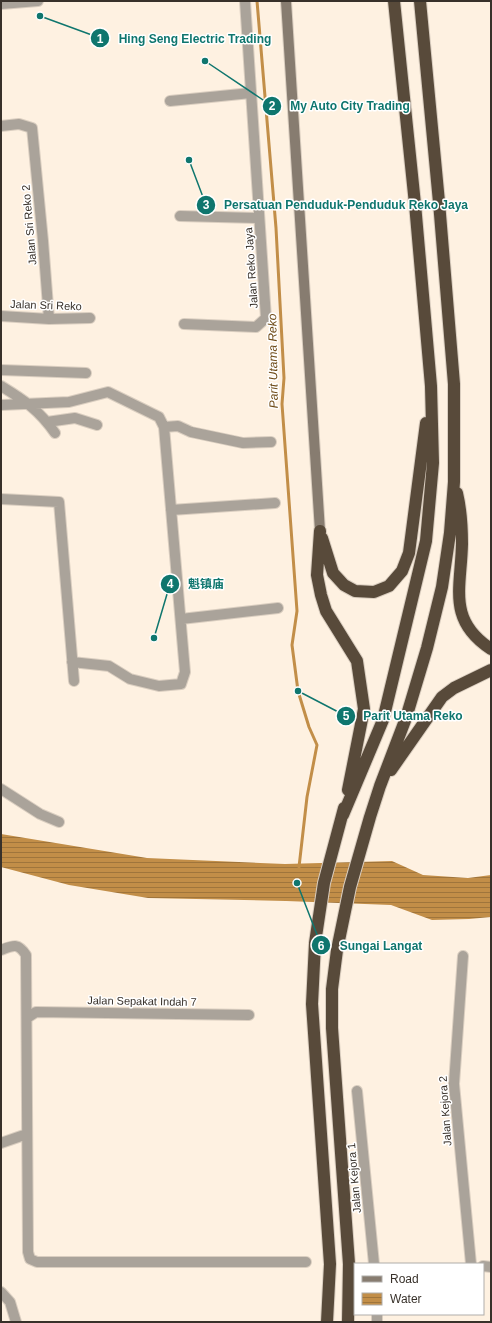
<svg xmlns="http://www.w3.org/2000/svg" width="492" height="1323" viewBox="0 0 492 1323" font-family="Helvetica,'Noto Sans SC',sans-serif">
<defs>
<pattern id="water-rules" width="6" height="5" patternUnits="userSpaceOnUse"><rect width="6" height="5" fill="#c28e48"/><path d="M0 2.5h6" fill="none" stroke="#9f753c"/></pattern>
</defs>
<rect width="100%" height="100%" fill="#fef1e1"/>
<path fill="url(#water-rules)" d="M1 834 147 858 285 864 392 861 423 875 468 878 491 875V917L469 919 432 920 391 905 286 901 148 898 69 885 1 867Z"/>
<g fill="none" stroke-linecap="round" stroke-linejoin="round">
<path stroke="#c28e48" stroke-width="3" d="M257 1 276 228 284 378 282 404 297 611 292 645 298 691 309 727 317 745 307 797 299 867"/>
<defs>
<path id="street" d="M1 4 38 1
M170 101 251 93
M1 126 19 124 32 128 43 241 49 319
M180 216 259 218
M1 316 49 319 90 318
M184 324 256 327 266 318 245 1
M1 370 86 373
M1 386C24 400 39 410 55 433
M1 405 69 402 108 392 159 417 164 427 185 672 181 684 159 686 130 679 109 666 72 662
M47 422 75 418 97 425
M164 427 178 426 191 432 243 443 271 442
M1 499 59 502 74 681
M171 510 275 503
M181 619 278 608
M1 789 40 814 59 822
M1 950C14 945 18 943 26 955L28 1252 30 1259 37 1262H306
M463 956 454 1084 471 1264
M27 1018 36 1012 249 1015
M357 1091 374 1264
M1 1143 27 1134
M483 1266 491 1267
M1 1292 10 1302 16 1322
M377 1314V1322"/>
<path id="secondary" d="M286 1 320 531"/>
<path id="highway" d="M457 493C461 510 462 527 462 544 461 588 447 620 491 649
M320 531 317 575 321 595 326 611 357 661 364 709 348 790
M322 538 333 573 344 585 355 591 374 592 389 586 402 571 409 553 426 423
M391 770 442 697 454 688 491 670
M343 815 383 720 426 541 433 463 431 386 415 204 394 1
M327 1322 330 1264 312 1004 315 943 324 883 344 808
M348 1322 349 1264 332 1028V989L337 950 350 887 370 817 380 786 406 718 427 648 442 587 450 533 454 482V384L439 202 420 1"/>
</defs>
<use href="#street" stroke="#dacec0" stroke-width="12"/>
<use href="#secondary" stroke="#dacec0" stroke-width="12"/>
<use href="#highway" stroke="#dacec0" stroke-width="14"/>
<use href="#street" stroke="#aaa39a" stroke-width="10"/>
<use href="#secondary" stroke="#877c70" stroke-width="10"/>
<use href="#highway" stroke="#584a3a" stroke-width="12"/>
</g>
<g text-anchor="middle" dominant-baseline="central" stroke-width="3" stroke-linejoin="round" paint-order="stroke">
<g font-size="11" fill="#38312a" stroke="#fff">
<text transform="translate(29 225) rotate(-95)">Jalan Sri Reko 2</text>
<text transform="translate(251 268) rotate(-94)">Jalan Reko Jaya</text>
<text transform="translate(46 305) rotate(2)">Jalan Sri Reko</text>
<text transform="translate(142 1001) rotate(1)">Jalan Sepakat Indah 7</text>
<text transform="translate(445 1111) rotate(-94)">Jalan Kejora 2</text>
<text transform="translate(354 1178) rotate(-95)">Jalan Kejora 1</text>
</g>
<g font-size="12" font-style="italic" fill="#6e4a16" stroke="#fff">
<text transform="translate(273 361) rotate(-91)">Parit Utama Reko</text>
</g>
</g>
<path fill="none" stroke="#0f766e" stroke-width="1.5" d="M40 16L100 38M205 61L272 106M189 160L206 205M154 638L170 584M298 691L346 716M297 883L321 945"/>
<g fill="#0f766e" stroke="#fff" stroke-width="1.5">
<circle cx="40" cy="16" r="4"/>
<circle cx="205" cy="61" r="4"/>
<circle cx="189" cy="160" r="4"/>
<circle cx="154" cy="638" r="4"/>
<circle cx="298" cy="691" r="4"/>
<circle cx="297" cy="883" r="4"/>
<circle cx="100" cy="38" r="10"/>
<circle cx="272" cy="106" r="10"/>
<circle cx="206" cy="205" r="10"/>
<circle cx="170" cy="584" r="10"/>
<circle cx="346" cy="716" r="10"/>
<circle cx="321" cy="945" r="10"/>
</g>
<g font-size="12" text-anchor="middle" font-weight="bold" fill="#fff">
<text x="100" y="43">1</text>
<text x="272" y="110">2</text>
<text x="206" y="209">3</text>
<text x="170" y="588">4</text>
<text x="346" y="720">5</text>
<text x="321" y="950">6</text>
</g>
<g font-size="12" text-anchor="middle" font-weight="bold" fill="#0f766e" stroke="#fff" stroke-width="3" stroke-linejoin="round" paint-order="stroke">
<text x="195" y="43">Hing Seng Electric Trading</text>
<text x="350" y="110">My Auto City Trading</text>
<text x="346" y="209">Persatuan Penduduk-Penduduk Reko Jaya</text>
<text x="206" y="588">魁镇庙</text>
<text x="413" y="720">Parit Utama Reko</text>
<text x="381" y="950">Sungai Langat</text>
</g>
<rect width="492" height="1323" fill="none" stroke="#38312a" stroke-width="4"/>
<rect x="354" y="1263" width="130" height="52" fill="#ffffff" stroke="#afadaa"/>
<rect x="362" y="1276" width="20" height="6" fill="#877c70" stroke="#afadaa"/>
<text x="390" y="1283" font-size="12" fill="#38312a">Road</text>
<rect x="362" y="1293" width="20" height="12" fill="url(#water-rules)" stroke="#afadaa"/>
<text x="390" y="1303" font-size="12" fill="#38312a">Water</text>
</svg>
